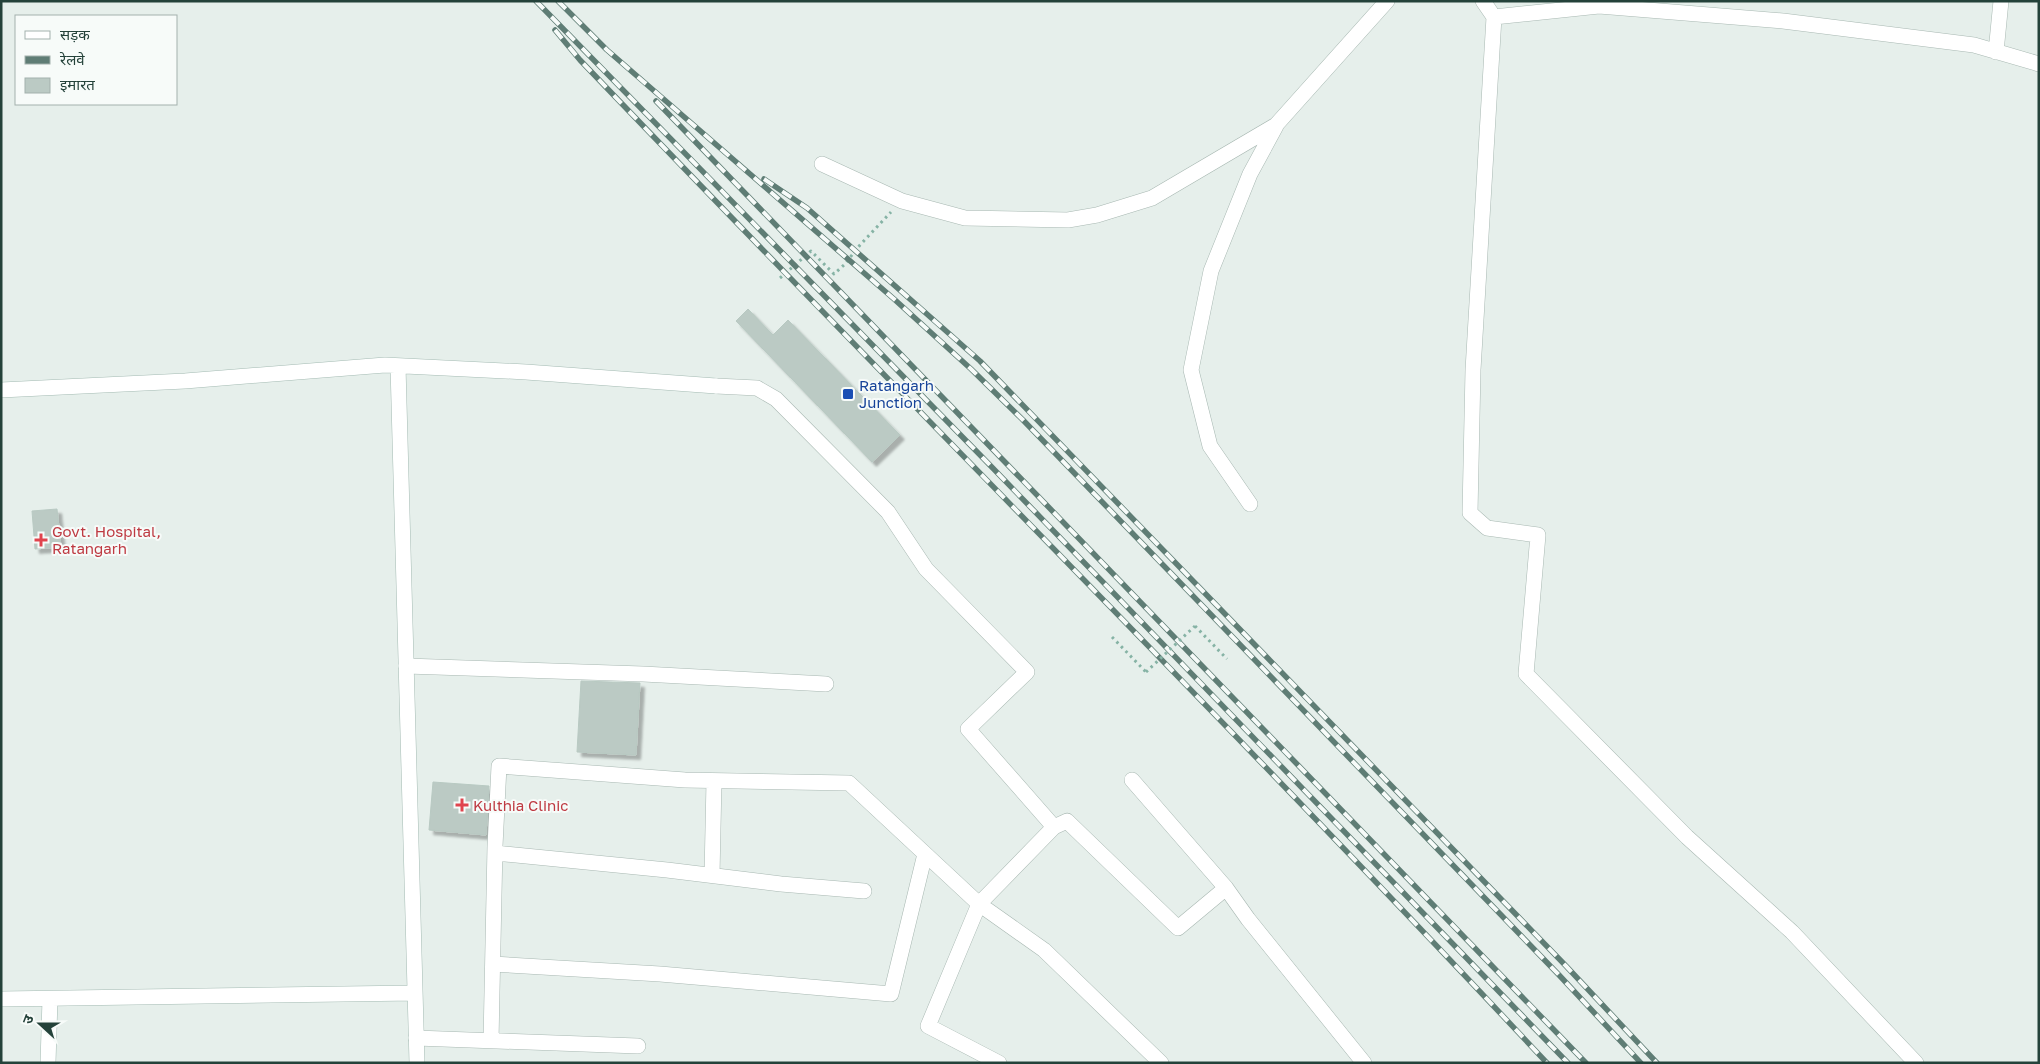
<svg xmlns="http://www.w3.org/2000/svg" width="2040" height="1064" viewBox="0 0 2040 1064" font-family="'Golos Text','Noto Sans Devanagari',sans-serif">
<defs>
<filter id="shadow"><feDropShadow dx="4.5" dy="4.5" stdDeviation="1" flood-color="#0004"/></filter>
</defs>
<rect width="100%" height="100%" fill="#e6efeb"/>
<path fill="#bbcac4" stroke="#b8c9c2" filter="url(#shadow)" d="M748 309 773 335 788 320 900 435 872 462 736 321Z
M57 509 61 547 35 549 32 511Z
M581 681 640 683 636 755 577 752Z
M433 782 489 786 486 835 429 830Z"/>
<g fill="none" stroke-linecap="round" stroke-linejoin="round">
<defs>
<path id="street" d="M1483 1 1494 17 1599 6 1783 21 1974 45 2039 64
M1494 17 1473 370 1470 513 1487 528 1538 535 1526 674 1687 837 1792 932 1916 1063
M1996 52 2001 1
M822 164 902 201 965 218 1068 220 1097 215 1152 198 1276 125 1387 1
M716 386 757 388 776 399 888 512 926 569 1027 672 968 729 1054 827 1067 821 1178 928 1226 888
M1250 504 1210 446 1191 370 1211 271 1250 174 1276 126
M406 666 643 674 826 684
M1132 780 1226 888 1248 919 1364 1063
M495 853 667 870 781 884 864 891
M712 875 714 781
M493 964 660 974 891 994 925 854
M416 1038 638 1046
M491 1041 495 846 499 766 685 780 849 783 979 904 1054 827
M999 1063 928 1026 979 904 1044 950 1161 1063"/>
<path id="secondary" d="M398 366 417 1063
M1 390 185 381 385 365 526 372 716 386
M1 999 415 993
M48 1063 50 999"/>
</defs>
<use href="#street" stroke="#a8b8b2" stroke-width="16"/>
<use href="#secondary" stroke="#a4bbb3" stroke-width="16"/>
<path stroke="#86b3a5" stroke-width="3" stroke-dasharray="2.5 4" stroke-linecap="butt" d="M780 278 811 251 834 274 844 265 860 245 891 212
M1195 626 1227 659
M1112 637 1146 672"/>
<use href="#street" stroke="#fff" stroke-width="15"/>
<use href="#secondary" stroke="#fff" stroke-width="15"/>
<defs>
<path id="rail" d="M536 1 984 459 1568 1063
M558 1 607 50 894 299 971 369 1023 420 1559 975 1641 1063
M555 30 580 60C901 396 1230 724 1547 1063
M656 101 1586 1063
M764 179 807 208 980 361 1566 966 1657 1063"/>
</defs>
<use href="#rail" stroke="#5f7d75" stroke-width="5.5"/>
<use href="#rail" stroke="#f7fbf9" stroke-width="4" stroke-dasharray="11" stroke-linecap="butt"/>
<path stroke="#86b3a5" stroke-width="3" stroke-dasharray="2.5 4" stroke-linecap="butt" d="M1146 672 1195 626"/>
</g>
<rect fill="#1a4fb4" stroke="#f7fbf9" stroke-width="2" x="842" y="388" width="12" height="12" rx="2.5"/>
<g fill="#e0444e" stroke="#f7fbf9" stroke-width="2">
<path d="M38.5 532.5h5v5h5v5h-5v5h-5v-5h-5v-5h5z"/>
<path d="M459.5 797.5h5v5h5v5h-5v5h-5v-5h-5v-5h5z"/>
</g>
<g text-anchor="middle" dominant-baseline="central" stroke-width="4" stroke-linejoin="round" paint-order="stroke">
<g font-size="15" fill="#164399" stroke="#f7fbf9" text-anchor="start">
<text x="859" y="385">Ratangarh<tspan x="859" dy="17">Junction</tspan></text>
</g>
<g font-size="15" fill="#be3a42" stroke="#f7fbf9" text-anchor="start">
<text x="52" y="531">Govt. Hospital,<tspan x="52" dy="17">Ratangarh</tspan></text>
<text x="473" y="805">Kulthia Clinic</text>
</g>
</g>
<rect width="2040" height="1064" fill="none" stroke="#24423a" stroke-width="5"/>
<rect x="15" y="15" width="162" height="90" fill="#f7fbf9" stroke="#a3b1ad"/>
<rect x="25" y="31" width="25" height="8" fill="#ffffff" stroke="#a3b1ad"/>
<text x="60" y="40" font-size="15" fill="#24423a">सड़क</text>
<rect x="25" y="56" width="25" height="8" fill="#5f7d75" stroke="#a3b1ad"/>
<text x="60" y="65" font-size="15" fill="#24423a">रेलवे</text>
<rect x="25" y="78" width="25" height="15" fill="#bbcac4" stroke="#a3b1ad"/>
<text x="60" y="90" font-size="15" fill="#24423a">इमारत</text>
<g transform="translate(40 1024) rotate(291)" stroke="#f7fbf9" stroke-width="4" paint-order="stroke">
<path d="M0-4L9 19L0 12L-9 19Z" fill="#24423a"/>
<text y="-8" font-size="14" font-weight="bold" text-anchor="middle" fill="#24423a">उ</text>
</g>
</svg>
